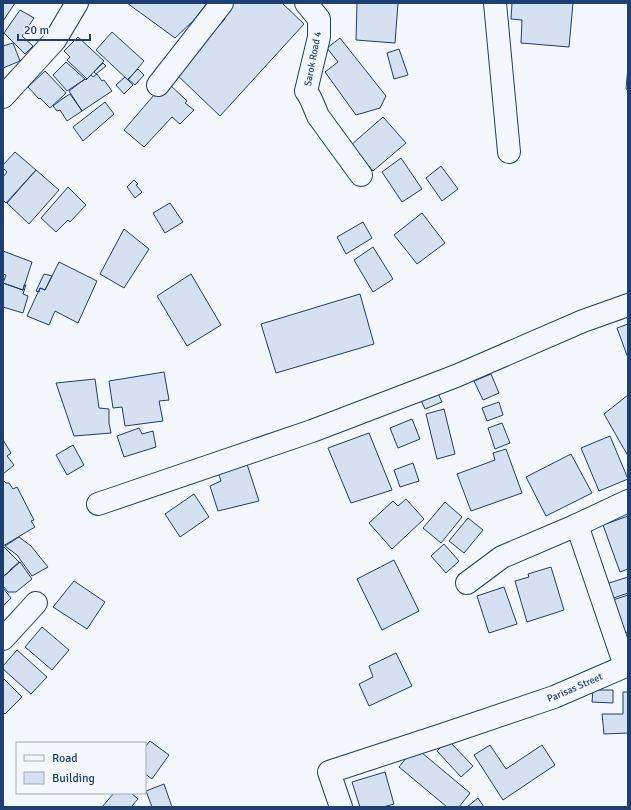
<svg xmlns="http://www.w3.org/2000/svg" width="631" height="810" viewBox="0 0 631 810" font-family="Signika,sans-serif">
<rect width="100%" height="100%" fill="#f4f7fb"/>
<path fill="#d5e0f0" stroke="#1d3f73" d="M3 3H15L3 21Z
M127 3H207L193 21 175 38Z
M229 3H282L304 24 220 116 175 73 225 19 220 13Z
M357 3H398L395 43 356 40Z
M512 3H573L569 47 521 43 522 20 511 19Z
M20 10 34 18 22 36 33 46 25 54 4 33Z
M112 32 144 61 128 80 96 50Z
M78 37 104 61 87 79 67 60 70 57 64 51Z
M340 38 386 96 380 108 356 115 325 72 338 62 327 48Z
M13 43 20 61 3 68V46Z
M399 49 408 75 394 79 387 53Z
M66 62 85 79 67 91 53 75Z
M103 63 106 66 96 74 94 72Z
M628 66V90L626 89Z
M138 69 144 75 135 85 128 79Z
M45 71 66 93 50 108 40 98 39 99 28 87Z
M97 74 102 81 104 80 112 91 82 111 69 91 85 79 86 80 91 75 93 77Z
M125 77 133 85 124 94 116 85Z
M166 81 187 101 185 103 194 110 180 124 172 117 144 147 124 130Z
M70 94 82 111 67 121 60 110 57 111 53 106 62 99Z
M105 102 114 114 83 141 73 127Z
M383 117 406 143 373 171 351 145Z
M15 152 36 170 6 203 3 200V177L7 172 3 168V165Z
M401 158 422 189 402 202 382 172Z
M441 166 458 189 442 201 426 178Z
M36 170 59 190 29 224 7 203Z
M134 180 138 184 136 185 142 192 135 198 127 187Z
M68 187 86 205 70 222 68 220 56 232 41 218Z
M170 203 183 222 165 233 153 213Z
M422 213 445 243 417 264 394 235Z
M363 222 372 238 346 254 337 237Z
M124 229 149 249 124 288 100 274Z
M373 247 393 279 373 292 354 260Z
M3 251 32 262 23 290 3 283 6 275 3 274Z
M59 262 97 281 78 323 55 311 49 325 27 316 40 288 45 290Z
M44 274 52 276 45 290 40 288 39 292 36 291Z
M191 274 221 325 187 346 157 296Z
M3 283 23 290 24 285H26L23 294 28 296 23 313 3 307Z
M360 294 374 344 276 373 261 324Z
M628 324V358L617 328Z
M164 372 169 400 159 401 163 421 125 426 122 407 113 408 109 381Z
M491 374 499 393 483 400 474 381Z
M95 379 99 408 109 409V423L111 433 74 436 56 383Z
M436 389 442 402 425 409 419 396Z
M628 395V456L604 414Z
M499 402 503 415 487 421 482 408Z
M444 409 455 454 437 459 426 414Z
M412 419 420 439 398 448 390 428Z
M502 423 510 443 495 449 488 428Z
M139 428 142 434 153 431 156 447 124 457 117 436Z
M369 433 392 490 351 503 328 448Z
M610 436 628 479 599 491 581 448Z
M3 440 11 453 7 456 14 465 3 474Z
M73 445 84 465 67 475 56 455Z
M506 449 522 493 471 511 457 474 495 460 493 453Z
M571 454 592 493 546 516 526 477Z
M413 463 419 481 400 487 394 470Z
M247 464 259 501 218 511 210 486 221 481 218 472Z
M4 481 6 483H9L13 489 17 487 34 520 31 521 35 527 3 546V482Z
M194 494 209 517 180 537 165 514Z
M406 499 424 519 392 549 369 523 393 501 398 506Z
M445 502 462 517 441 543 423 528Z
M628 516V569L620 572 603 525Z
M468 518 483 530 464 553 449 541Z
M19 537 31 546 48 567 32 576 17 555 5 546Z
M444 544 459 561 446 573 431 556Z
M3 546 19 562 11 569 8 573 3 576Z
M394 560 419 611 382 630 357 579Z
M20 562 32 579 16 592H8L3 586V577Z
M551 567 564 610 527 622 515 581 529 577 528 574Z
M628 577V593L611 599 606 584Z
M74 581 105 602 87 629 53 607Z
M504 587 517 624 489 633 477 596Z
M3 588 11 598 3 606Z
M628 595V632L620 634 610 601Z
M42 627 69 650 52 670 25 647Z
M17 650 47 677 31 694 3 669V666Z
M396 653 412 686 369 706 359 684 373 677 369 666Z
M3 678 22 697 5 714 3 712Z
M593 690H613V703L592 702Z
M623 692H628V733L604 734 602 714H623Z
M448 740 473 766 461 777 437 751Z
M150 741 169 755 152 779 145 774V747Z
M490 745 506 769 542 745 555 765 503 800 474 755Z
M415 747 470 793 459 807H447L399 767Z
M385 772 394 804 383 807H360L352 782Z
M164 784 172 807H152L146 791Z
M114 793H131L138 799 131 807H102Z
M478 798 484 807H467Z"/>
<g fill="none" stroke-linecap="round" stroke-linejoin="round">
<defs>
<g id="minor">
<path d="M306 3 319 19V37L306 91C312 99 314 107 318 116L361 175"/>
<path d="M495 3 509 152"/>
<path d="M158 85 222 3"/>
<path d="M3 97 55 40 77 3"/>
<path d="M98 504 312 431 456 376 583 321 628 305"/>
<path d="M577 525 625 666"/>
<path d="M467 583 502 557 577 525 628 501"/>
<path d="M3 639 36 603"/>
<path id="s1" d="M341 807 329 772 442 735 554 697 628 665"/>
</g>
</defs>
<use href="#minor" stroke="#1d3f73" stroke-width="24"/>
<use href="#minor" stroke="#f4f7fb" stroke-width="22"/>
</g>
<g text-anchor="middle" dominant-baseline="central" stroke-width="3" stroke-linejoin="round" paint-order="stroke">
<g font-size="10" fill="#1d3f73" stroke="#f4f7fb">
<text transform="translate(313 59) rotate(-79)">Sarok Road 4</text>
<text stroke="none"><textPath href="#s1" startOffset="297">Parisas Street</textPath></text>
</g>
</g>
<rect width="631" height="810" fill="none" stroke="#1d3f73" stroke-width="8"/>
<rect x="16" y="742" width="130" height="52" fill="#f4f7fb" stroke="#9eadc5"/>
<rect x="24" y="755" width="20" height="6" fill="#f4f7fb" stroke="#9eadc5"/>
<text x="52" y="762" font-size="12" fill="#1d3f73">Road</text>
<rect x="24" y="772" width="20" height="12" fill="#d5e0f0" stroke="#9eadc5"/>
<text x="52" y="782" font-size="12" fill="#1d3f73">Building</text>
<path d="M18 34v6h72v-6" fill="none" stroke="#1d3f73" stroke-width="2"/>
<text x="24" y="34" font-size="12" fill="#1d3f73" stroke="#f4f7fb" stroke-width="3" paint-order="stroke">20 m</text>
</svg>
